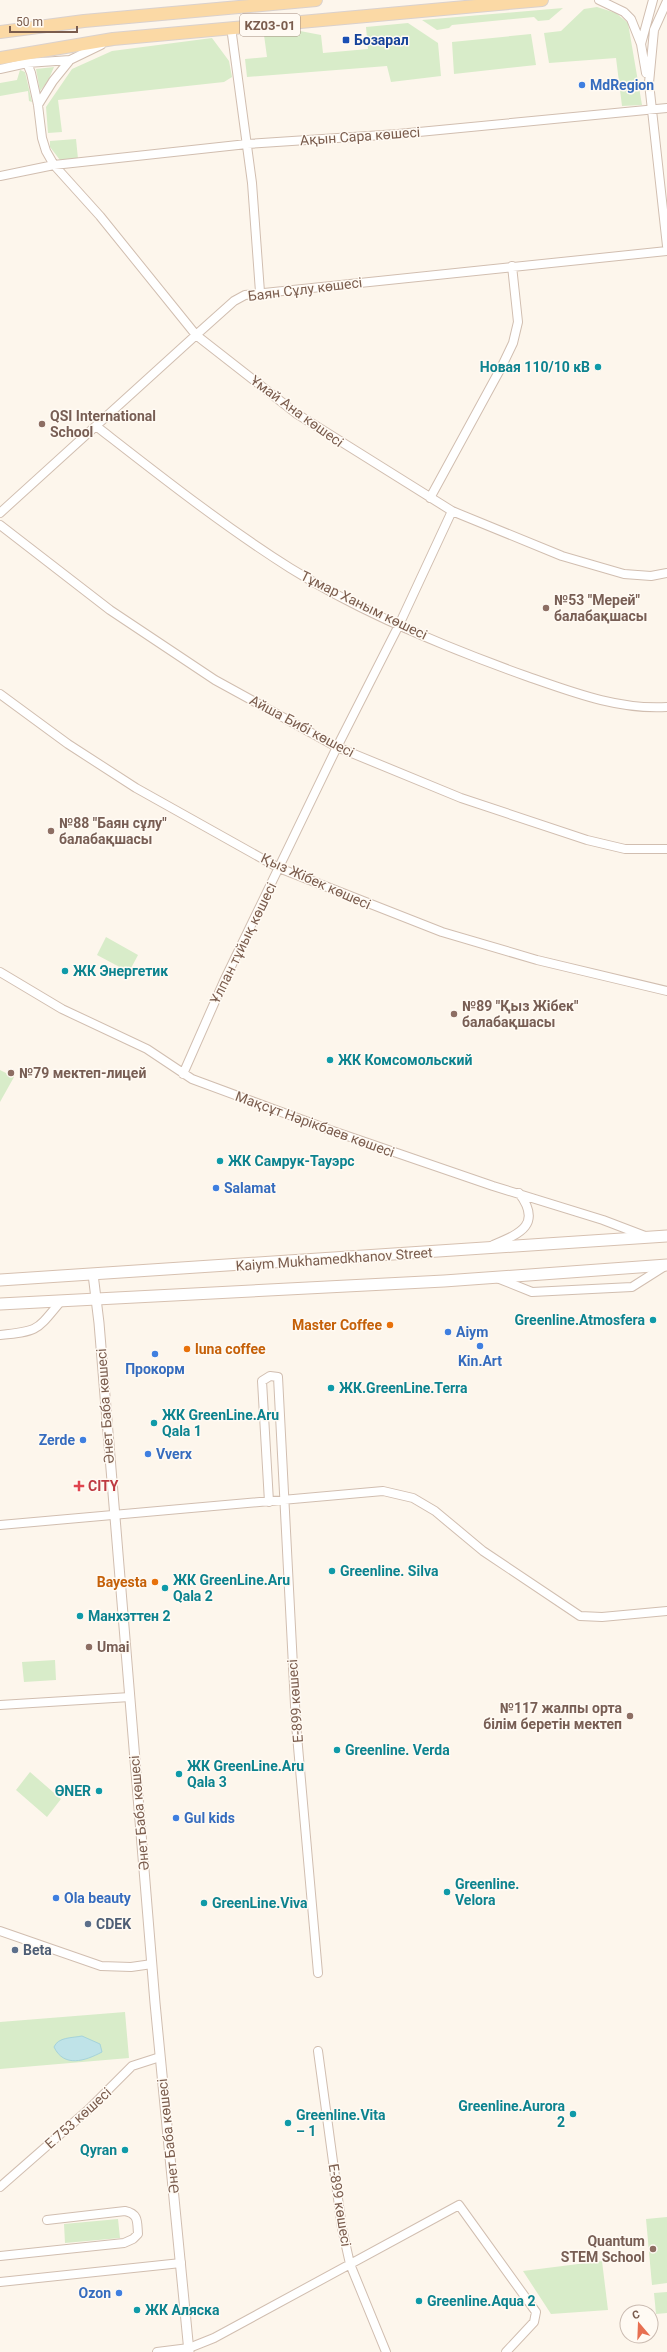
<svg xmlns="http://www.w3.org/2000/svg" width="667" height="2352" viewBox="0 0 667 2352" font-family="Roboto,sans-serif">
<rect width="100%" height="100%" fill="#fdf6ec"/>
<path fill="#d8ecc9" d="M597 7 616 13 628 23 642 105 622 106 616 58 549 63 544 33 561 31 584 9Z
M563 8 549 20 538 21 534 17 452 25 449 28 437 30 422 20Z
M408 23 438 43 441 76 391 82 387 66 247 77 245 59 267 57 264 35 300 31 321 35 323 53 368 49 366 27Z
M531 34 536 65 454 74 452 42Z
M212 38 229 61 232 77 224 82 58 100 62 132 48 133 46 107 72 69 112 51Z
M54 67 48 81 40 91 36 69Z
M20 70 25 72 32 102 29 101 28 91 0 96V83L17 80Z
M76 139 78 159 60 160 50 147V141Z
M106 937 138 955 129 972 97 955Z
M0 1070 14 1077 0 1102Z
M55 1660 56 1680 24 1682 22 1662Z
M30 1772 61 1799 47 1817 16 1790Z
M125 2012 129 2058 0 2069V2022Z
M667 2217V2283L652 2285 646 2219Z
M118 2219 120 2238 65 2243 64 2224Z
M602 2261 608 2310 551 2314 523 2271Z
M667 2292V2313L656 2314 654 2293Z"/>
<path fill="#bfe3e8" stroke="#a5d3da" d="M82 2036 100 2044 102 2052C85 2061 64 2068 54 2047 58 2037 72 2038 82 2036Z"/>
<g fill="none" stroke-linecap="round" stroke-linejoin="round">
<defs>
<path id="minor" d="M599 0 624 12 631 19 641 44
M667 1 654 30 649 83 667 246
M231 27 252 183 260 292
M27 63 31 73 38 105 42 138 46 151 54 165 100 216 196 335 297 414 452 511 562 556 624 574 651 576 667 573
M0 69 27 63 70 60 101 45
M646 73 641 44 653 0
M38 105 53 81 70 60
M0 176 54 165 247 144 398 134 667 108
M96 426C159 475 222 525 290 568 362 613 445 647 526 676 572 692 618 710 667 707
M430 498 502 366 513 343 518 322 512 266
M0 513 196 335 234 301 245 295 667 251
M0 525 110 610 215 680 337 747 461 798 587 840 625 849H667
M0 694 68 744 136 788 279 868 442 932 537 960 667 991
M0 972 62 1009 147 1049 192 1079 330 1130 493 1186 603 1220 645 1236
M183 1074 224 981 337 747 399 625 452 511
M493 1245C519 1234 543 1225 519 1193
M497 1278 532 1292 632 1287 665 1266
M0 1335C39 1331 36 1331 61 1301
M269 1502 262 1381 270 1376 278 1377 296 1724 318 1973
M0 1525 383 1491 413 1498 435 1511 483 1551 580 1616 602 1617 667 1611
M0 1705 130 1697
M0 1931 101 1966 131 1967 152 1964
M318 2051 342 2228 350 2264 386 2352
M0 2187 89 2109 132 2066 160 2057
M0 2256 124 2243 133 2239 138 2234C137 2222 139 2214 125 2211L47 2220
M0 2282 181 2263
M157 2352 189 2348 214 2338 459 2205 536 2312 534 2322 506 2352"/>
<path id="tertiary" d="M93 1274 99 1323 155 2003 189 2352"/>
<path id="secondary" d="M0 1280 667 1236
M0 1304 444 1281 667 1265"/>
<path id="primary" d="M0 32 84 21 316 0
M0 58 113 39 542 0"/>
</defs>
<use href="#minor" stroke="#d1beb0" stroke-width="10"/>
<use href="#tertiary" stroke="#d1beb0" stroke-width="11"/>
<use href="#secondary" stroke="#d6c0b0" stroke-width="13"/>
<use href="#primary" stroke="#dad1cd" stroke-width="14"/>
<use href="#minor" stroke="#fff" stroke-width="8"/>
<use href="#tertiary" stroke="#fff" stroke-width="9"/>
<use href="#secondary" stroke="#fff" stroke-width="11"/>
<use href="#primary" stroke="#fbd9a5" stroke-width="12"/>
</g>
<rect fill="#1a4fb4" stroke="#fffaf3" stroke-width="1.5" x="342" y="36" width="8" height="8" rx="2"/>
<g fill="#3f7fe0" stroke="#fffaf3" stroke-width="1.5">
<circle cx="582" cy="85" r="4"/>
<circle cx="216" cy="1188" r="4"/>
<circle cx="448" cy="1332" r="4"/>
<circle cx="480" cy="1346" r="4"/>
<circle cx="155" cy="1354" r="4"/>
<circle cx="83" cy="1440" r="4"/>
<circle cx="148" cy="1454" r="4"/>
<circle cx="176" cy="1818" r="4"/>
<circle cx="56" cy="1898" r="4"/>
<circle cx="119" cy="2293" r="4"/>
</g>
<g fill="#0f9aa8" stroke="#fffaf3" stroke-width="1.5">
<circle cx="598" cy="367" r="4"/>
<circle cx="65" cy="971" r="4"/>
<circle cx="330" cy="1060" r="4"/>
<circle cx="220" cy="1161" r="4"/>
<circle cx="653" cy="1320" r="4"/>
<circle cx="331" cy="1388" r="4"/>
<circle cx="154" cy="1423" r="4"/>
<circle cx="332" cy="1571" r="4"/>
<circle cx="165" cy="1588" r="4"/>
<circle cx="80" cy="1616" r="4"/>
<circle cx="337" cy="1750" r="4"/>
<circle cx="179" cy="1774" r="4"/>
<circle cx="99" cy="1791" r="4"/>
<circle cx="447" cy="1892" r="4"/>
<circle cx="204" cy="1903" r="4"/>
<circle cx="573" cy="2114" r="4"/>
<circle cx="288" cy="2123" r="4"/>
<circle cx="125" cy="2150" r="4"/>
<circle cx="419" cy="2301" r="4"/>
<circle cx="137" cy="2310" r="4"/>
</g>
<g fill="#8d6e63" stroke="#fffaf3" stroke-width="1.5">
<circle cx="42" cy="424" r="4"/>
<circle cx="546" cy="608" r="4"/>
<circle cx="51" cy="831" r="4"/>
<circle cx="454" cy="1014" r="4"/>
<circle cx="11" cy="1073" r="4"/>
<circle cx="89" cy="1647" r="4"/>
<circle cx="630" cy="1716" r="4"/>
<circle cx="653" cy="2249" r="4"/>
</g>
<g fill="#e8710a" stroke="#fffaf3" stroke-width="1.5">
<circle cx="390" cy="1325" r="4"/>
<circle cx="187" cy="1349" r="4"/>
<circle cx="155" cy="1582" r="4"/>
</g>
<path fill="#e0444e" stroke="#fffaf3" stroke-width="1.5" d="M77 1480h4v4h4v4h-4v4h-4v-4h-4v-4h4z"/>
<g fill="#5c6f8a" stroke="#fffaf3" stroke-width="1.5">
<circle cx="88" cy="1924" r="4"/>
<circle cx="15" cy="1950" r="4"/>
</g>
<g text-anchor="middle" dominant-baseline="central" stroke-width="3" stroke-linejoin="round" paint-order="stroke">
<rect fill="#fffaf3" stroke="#a28b7f" stroke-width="1" x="240" y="14" width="60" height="22" rx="3"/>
<g font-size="13" font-weight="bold" fill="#7a5c4d">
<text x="270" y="25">KZ03-01</text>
</g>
<g font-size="14" font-weight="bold" fill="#164399" stroke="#fffaf3" text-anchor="start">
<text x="354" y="40">Бозарал</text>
</g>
<g font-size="14" font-weight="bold" fill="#366cbe" stroke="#fffaf3" text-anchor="start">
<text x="590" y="85">MdRegion</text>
<text x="224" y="1188">Salamat</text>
<text x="456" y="1332">Aiym</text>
<text x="480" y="1361" text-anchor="middle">Kin.Art</text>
<text x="155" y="1369" text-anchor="middle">Прокорм</text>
<text x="75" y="1440" text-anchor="end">Zerde</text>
<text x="156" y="1454">Vverx</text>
<text x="184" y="1818">Gul kids</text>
<text x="64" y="1898">Ola beauty</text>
<text x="111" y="2293" text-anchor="end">Ozon</text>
</g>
<g font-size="14" fill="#7a5c4d" stroke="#fffaf3">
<text transform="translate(360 136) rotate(-4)">Ақын Сара көшесі</text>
<text transform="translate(305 289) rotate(-7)">Баян Сұлу көшесі</text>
<text transform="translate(297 411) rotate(36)">Ұмай Ана көшесі</text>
<text transform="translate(364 605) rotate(26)">Тұмар Ханым көшесі</text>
<text transform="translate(302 726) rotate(28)">Айша Бибі көшесі</text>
<text transform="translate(316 881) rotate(24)">Қыз Жібек көшесі</text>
<text transform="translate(243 943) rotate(-64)">Ұлпан тұйық көшесі</text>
<text transform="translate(315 1124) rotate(20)">Мақсұт Нәрікбаев көшесі</text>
<text transform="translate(334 1259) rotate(-4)">Kaiym Mukhamedkhanov Street</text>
<text transform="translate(105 1406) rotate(-94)">Әнет Баба көшесі</text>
<text transform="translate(295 1701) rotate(-94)">Е-899 көшесі</text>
<text transform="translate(139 1813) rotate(-95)">Әнет Баба көшесі</text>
<text transform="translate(78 2118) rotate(-42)">Е 753 көшесі</text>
<text transform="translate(168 2136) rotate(-96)">Әнет Баба көшесі</text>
<text transform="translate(340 2205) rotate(81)">Е-899 көшесі</text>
</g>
<g font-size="14" font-weight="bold" fill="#0d838f" stroke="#fffaf3" text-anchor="start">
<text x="590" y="367" text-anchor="end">Новая 110/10 кВ</text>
<text x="73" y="971">ЖК Энергетик</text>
<text x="338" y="1060">ЖК Комсомольский</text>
<text x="228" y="1161">ЖК Самрук-Тауэрс</text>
<text x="645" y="1320" text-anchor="end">Greenline.Atmosfera</text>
<text x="339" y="1388">ЖК.GreenLine.Terra</text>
<text x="162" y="1415">ЖК GreenLine.Aru<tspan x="162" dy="16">Qala 1</tspan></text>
<text x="340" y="1571">Greenline. Silva</text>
<text x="173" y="1580">ЖК GreenLine.Aru<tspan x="173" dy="16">Qala 2</tspan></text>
<text x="88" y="1616">Манхэттен 2</text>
<text x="345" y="1750">Greenline. Verda</text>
<text x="187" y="1766">ЖК GreenLine.Aru<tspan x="187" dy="16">Qala 3</tspan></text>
<text x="91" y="1791" text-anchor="end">ӨNER</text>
<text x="455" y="1884">Greenline.<tspan x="455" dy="16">Velora</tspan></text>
<text x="212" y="1903">GreenLine.Viva</text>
<text x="565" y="2106" text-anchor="end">Greenline.Aurora<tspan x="565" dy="16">2</tspan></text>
<text x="296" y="2115">Greenline.Vita<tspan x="296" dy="16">– 1</tspan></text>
<text x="117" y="2150" text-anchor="end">Qyran</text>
<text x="427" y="2301">Greenline.Aqua 2</text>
<text x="145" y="2310">ЖК Аляска</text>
</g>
<g font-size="14" font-weight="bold" fill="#785e54" stroke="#fffaf3" text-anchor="start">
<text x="50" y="416">QSI International<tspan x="50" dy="16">School</tspan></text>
<text x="554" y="600">№53 "Мерей"<tspan x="554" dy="16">балабақшасы</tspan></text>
<text x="59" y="823">№88 "Баян сұлу"<tspan x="59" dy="16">балабақшасы</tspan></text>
<text x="462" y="1006">№89 "Қыз Жібек"<tspan x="462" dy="16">балабақшасы</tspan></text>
<text x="19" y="1073">№79 мектеп-лицей</text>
<text x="97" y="1647">Umai</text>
<text x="622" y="1708" text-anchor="end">№117 жалпы орта<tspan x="622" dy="16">білім беретін мектеп</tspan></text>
<text x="645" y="2241" text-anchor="end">Quantum<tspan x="645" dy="16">STEM School</tspan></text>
</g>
<g font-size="14" font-weight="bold" fill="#c56008" stroke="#fffaf3" text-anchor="end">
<text x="382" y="1325">Master Coffee</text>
<text x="195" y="1349" text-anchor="start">luna coffee</text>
<text x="147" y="1582">Bayesta</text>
</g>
<g font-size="14" font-weight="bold" fill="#be3a42" stroke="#fffaf3" text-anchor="start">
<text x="88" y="1486">CITY</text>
</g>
<g font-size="14" font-weight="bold" fill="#4e5e75" stroke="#fffaf3" text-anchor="start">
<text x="96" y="1924">CDEK</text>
<text x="23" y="1950">Beta</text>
</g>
</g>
<g transform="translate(639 2324) rotate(341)"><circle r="19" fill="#fffaf3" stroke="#cabbb1"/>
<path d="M0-3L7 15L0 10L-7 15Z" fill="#e76f51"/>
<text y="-6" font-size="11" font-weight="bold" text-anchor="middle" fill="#7a5c4d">С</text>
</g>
<path d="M10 26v6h67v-6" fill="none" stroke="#7a5c4d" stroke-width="2"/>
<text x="16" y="26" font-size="12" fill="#7a5c4d" stroke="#fffaf3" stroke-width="3" paint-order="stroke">50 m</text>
</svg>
